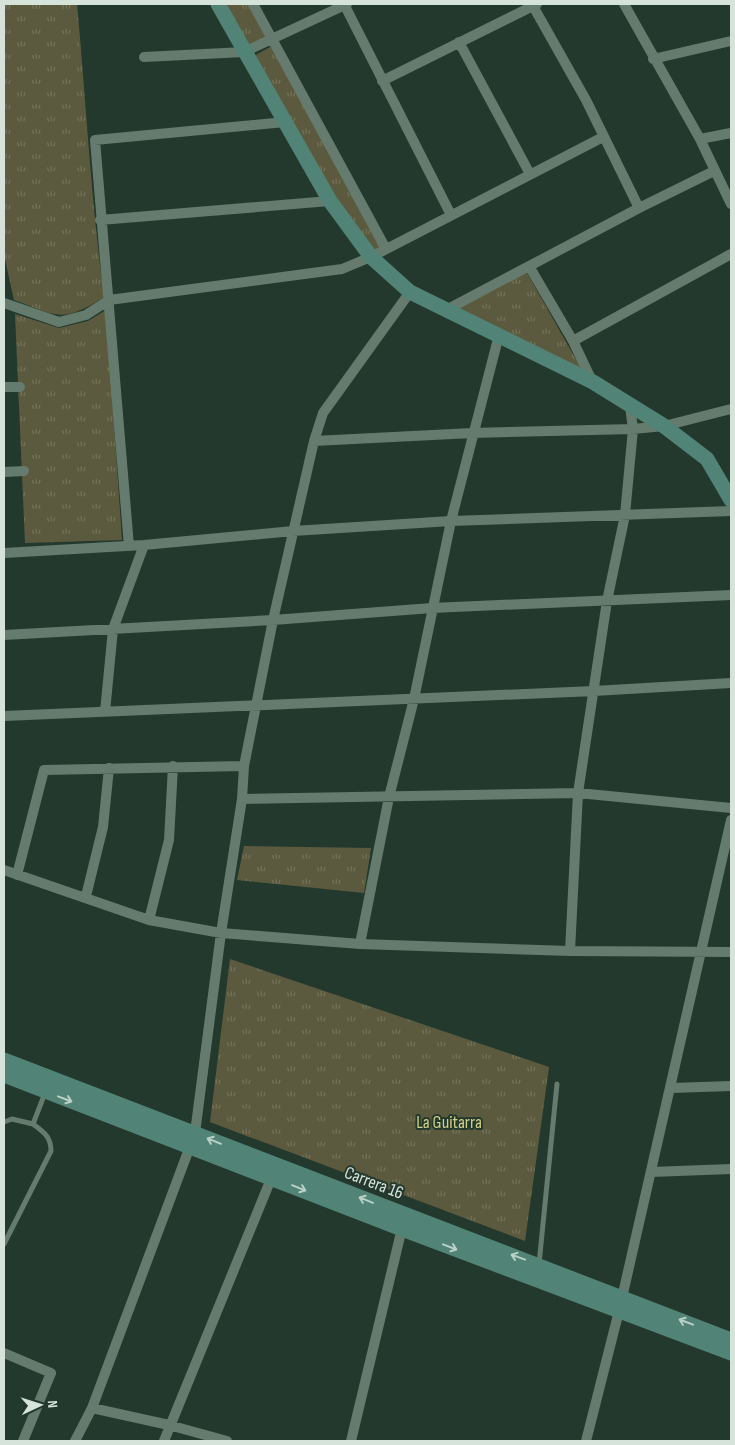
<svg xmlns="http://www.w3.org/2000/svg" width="735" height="1445" viewBox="0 0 735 1445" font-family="'Sofia Sans Condensed',sans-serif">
<defs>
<pattern id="grass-tufts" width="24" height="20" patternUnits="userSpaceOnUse" patternTransform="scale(1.25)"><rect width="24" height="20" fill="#5c5a3e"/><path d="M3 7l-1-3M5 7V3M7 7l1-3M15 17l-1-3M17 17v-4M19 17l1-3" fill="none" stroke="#737259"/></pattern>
</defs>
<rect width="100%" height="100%" fill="#24392d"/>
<path fill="url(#grass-tufts)" d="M4 4H77C86 102 91 200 104 297 61 324 58 316 14 300L4 255Z
M226 4H250L267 38 248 45Z
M272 46 382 247 373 251 335 197 254 56Z
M527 273 582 370 459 308Z
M106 310 122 540 25 543 15 314 59 328 88 321Z
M244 846 371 848 364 893 237 880Z
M230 959 549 1067 525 1241 210 1122Z"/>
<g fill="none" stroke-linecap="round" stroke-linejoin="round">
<path stroke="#647b6d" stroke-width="5" d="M4 1122 12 1119 33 1124
M4 1244 51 1151C51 1136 43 1132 33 1124L45 1093
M539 1264 557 1084"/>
<path stroke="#647b6d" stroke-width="10" d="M253 4 386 249
M344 4 451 215
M624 4 700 139 731 204
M533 6 586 100 639 208
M459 42 530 174
M144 57 244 52 347 4
M653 59 731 41
M382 81 537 4
M700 139 731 133
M100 220 330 201
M529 266 573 341 592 381
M4 303 59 322 86 315 109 300 342 269 371 257 603 137
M448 309 639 208 714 171
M573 341 731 254
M4 387H20
M314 441 472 433 633 429 664 426 731 409
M4 472 24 471
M129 546 95 140 285 122
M4 553 144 545 293 531 451 521 731 511
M4 635 273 620 432 608 731 595
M105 712 113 629 144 545
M4 716 594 691 731 683
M242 799 578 793 731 808
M4 870 149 920 221 933 360 944 570 951 731 952
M17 875 44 770 244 766
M86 896 103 827 109 768
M149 920 169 840 173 766
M360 944 389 797 414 699 451 521 499 335
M570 951 578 793 607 601 625 515 633 429 630 406
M671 1088 731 1086
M651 1172 731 1169
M4 1353 51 1373 23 1441
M92 1408 169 1425 227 1441
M75 1441 92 1408 195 1133 221 933 242 799 244 766 273 620 314 441 323 413 410 292
M164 1441 273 1174
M351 1441 403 1224
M586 1441 619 1311 731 820"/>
<path stroke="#518477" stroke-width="15" d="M218 4 330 201 371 257 410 292 593 382 664 426 707 459 731 500
M4 1060 731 1340
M4 1075 402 1229 731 1353"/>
</g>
<defs><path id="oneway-shaft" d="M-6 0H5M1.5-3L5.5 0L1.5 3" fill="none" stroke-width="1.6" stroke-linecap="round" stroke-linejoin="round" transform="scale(1.25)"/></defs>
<g stroke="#bbd0c7">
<use href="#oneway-shaft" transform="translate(65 1099) rotate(21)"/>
<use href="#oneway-shaft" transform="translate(214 1141) rotate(-158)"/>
<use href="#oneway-shaft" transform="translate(299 1188) rotate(22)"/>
<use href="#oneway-shaft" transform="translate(366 1200) rotate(-158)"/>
<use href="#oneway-shaft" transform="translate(450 1247) rotate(21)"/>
<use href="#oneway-shaft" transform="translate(518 1257) rotate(-160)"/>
<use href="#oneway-shaft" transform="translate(686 1322) rotate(-159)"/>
</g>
<g text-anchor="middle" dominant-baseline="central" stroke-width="4" stroke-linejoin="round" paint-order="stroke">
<g font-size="18" fill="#d3cf85" stroke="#24392d">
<text x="449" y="1122">La Guitarra</text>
</g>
<g font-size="18" fill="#d6e3db" stroke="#24392d">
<text transform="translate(374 1183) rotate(21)">Carrera 16</text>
</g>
</g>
<rect width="735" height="1445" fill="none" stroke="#d6e3db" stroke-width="10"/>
<g transform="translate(40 1405) rotate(86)" stroke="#24392d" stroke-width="4" paint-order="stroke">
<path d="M0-4L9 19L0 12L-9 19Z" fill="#d6e3db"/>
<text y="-8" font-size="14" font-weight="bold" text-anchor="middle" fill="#d6e3db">N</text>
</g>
</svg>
